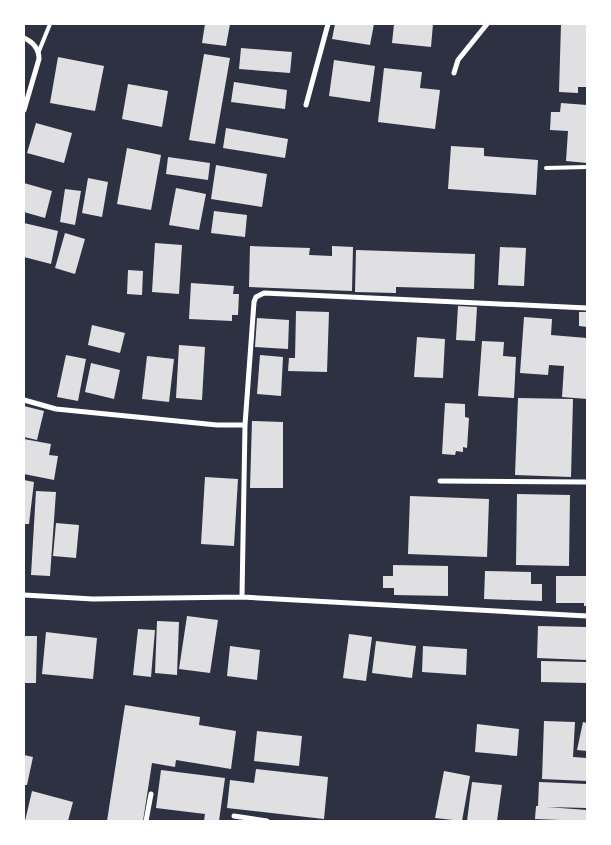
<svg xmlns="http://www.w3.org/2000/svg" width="611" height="845" viewBox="0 0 611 845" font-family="Montserrat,sans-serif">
<rect width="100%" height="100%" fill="#2d3142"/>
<path fill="#e0e0e3" d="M205 24H230L226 46 202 43Z
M335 24H374L370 45 332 39Z
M394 24H433L431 47 392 43Z
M561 24H587V87H578V93L559 92Z
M241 48 292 52 290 73 239 69Z
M204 54 230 58 215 144 189 140Z
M58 57 104 66 95 111 50 103Z
M334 60 375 66 370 102 329 96Z
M384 68 422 72 420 88 440 90 435 129 378 122Z
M234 82 287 90 285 109 231 102Z
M128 84 168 91 162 127 122 119Z
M561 103 587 105V163L566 161 568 131 550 130 551 112H560Z
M36 123 72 133 64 163 27 153Z
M226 128 288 139 285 158 223 148Z
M451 146 484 148V156L538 160 536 195 448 189Z
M127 148 161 155 151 210 117 204Z
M168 157 210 163 208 180 166 174Z
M216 165 267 174 262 207 211 199Z
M88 178 108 182 102 217 82 213Z
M24 183 52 191 45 218 24 212Z
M176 188 206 194 199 230 169 225Z
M65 189 81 191 75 225 60 222Z
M214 211 247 215 245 237 211 233Z
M24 223 58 231 51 264 24 257Z
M65 233 85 239 75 274 55 268Z
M155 243 182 245 179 294 152 292Z
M250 246 310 248 309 255 332 256V246L353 247 352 291 249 287Z
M500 247 526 248 524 286 498 285Z
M356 250 475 254 474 289 396 287V293L355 292Z
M128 270 143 271 142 295 127 294Z
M191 283 234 286 233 294H239L238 315H232V321L189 319Z
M458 306 477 307 475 341 456 340Z
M296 311 329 312 327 372 288 371 289 358H295Z
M579 312H587V327L579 326Z
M524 317 552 319 551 335 587 338V399L562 397 564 366 549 365 548 375 520 373Z
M257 318 289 320 288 349 255 347Z
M92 325 125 333 120 353 88 345Z
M417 337 445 339 443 378 414 377Z
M482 341 504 342 503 356 516 357 514 398 478 396Z
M179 345 205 347 202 400 176 398Z
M66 355 86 359 78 401 57 397Z
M260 355 283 357 281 396 257 394Z
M147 356 174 359 169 402 142 399Z
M91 363 120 370 114 399 85 392Z
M518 398 573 399 571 477 515 475Z
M445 403 465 404V417L469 418 467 448 463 447V452L456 451 455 455 442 454Z
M24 406 44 411 37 440 24 437Z
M252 421 283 422V488H250Z
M24 439 51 444 49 455 58 456 54 480 24 474Z
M205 477 238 479 234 546 201 544Z
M24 480 34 482 29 524H24Z
M36 491 56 492 50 576 31 575Z
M517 494 570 495 569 566 516 565Z
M410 496 489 499 487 557 408 554Z
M56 523 79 525 76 558 53 556Z
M393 565 448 566V596L394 595V588H383V576H393Z
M485 571 531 572V584H542V601L484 599Z
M556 576H587V606H584V603H556Z
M187 616 218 620 210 673 179 669Z
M157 621 179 622 177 675 155 673Z
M538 626 587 627V660L537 658Z
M138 629 155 630 151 677 133 675Z
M46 632 97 638 93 679 42 674Z
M349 634 372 637 366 681 343 678Z
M24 636H37L36 683H24Z
M376 641 416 646 412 678 372 673Z
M230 646 260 650 257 680 227 676Z
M423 646 467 649 466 675 422 672Z
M541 661 587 662V683L541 682Z
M125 705 200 717 199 725 236 731 231 769 176 760 175 767 152 763 143 821H107Z
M544 721 575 722 573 757 587 758V781L542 779Z
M583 722 587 723V751L577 750Z
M477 724 519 729 517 756 475 752Z
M257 731 302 736 299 766 254 761Z
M24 755 33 757 27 785H24Z
M256 769 328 777 324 819 227 808 230 780 254 783Z
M161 770 225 778 219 821H204L205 814 156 808Z
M444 771 470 776 462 821 435 818Z
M472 782 502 785 497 821H467Z
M539 782 587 784V808L547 807 587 810 586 821 535 819 536 806H538Z
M32 791 73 802 68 821H25Z"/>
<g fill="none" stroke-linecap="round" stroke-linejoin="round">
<path stroke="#fff" stroke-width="4" d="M39 51 50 24
M546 168 587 167"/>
<path stroke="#fff" stroke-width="5" d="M24 38C33 42 39 48 39 59L24 110
M454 73 458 60 487 24
M306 105 328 24
M24 400 56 409 217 425H245
M440 481 587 482
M24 595 93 599 242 597 587 616
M242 597 245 425 254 302 256 297 264 293 587 308
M234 816 267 821
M146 821 151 794"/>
</g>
<rect width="611" height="845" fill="none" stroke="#ffffff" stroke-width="50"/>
</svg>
